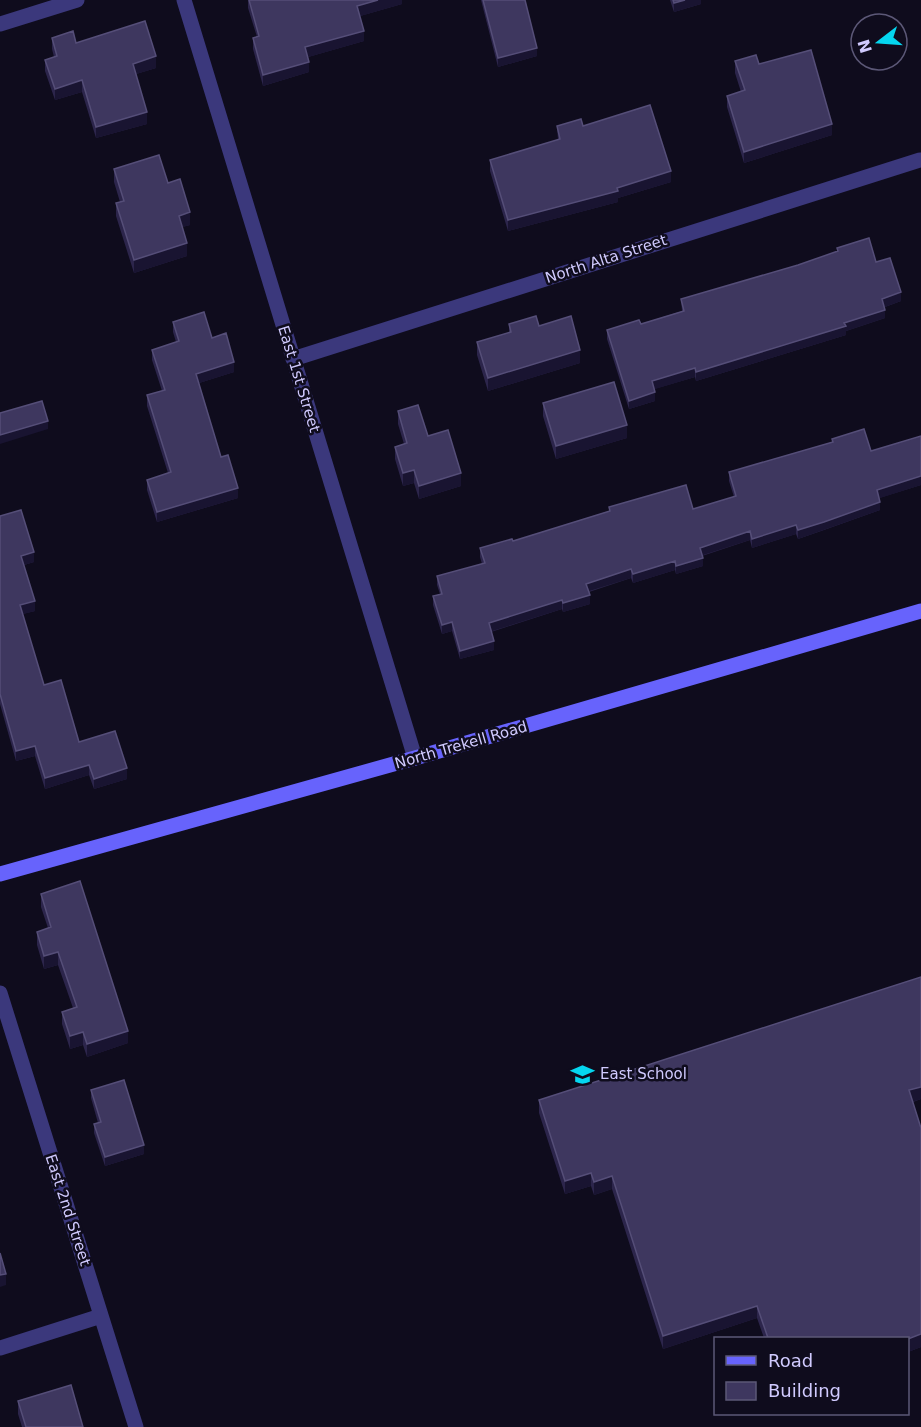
<svg xmlns="http://www.w3.org/2000/svg" width="921" height="1427" viewBox="0 0 921 1427" font-family="'DejaVu Sans',sans-serif">
<rect width="100%" height="100%" fill="#0f0c1d"/>
<g fill="none" stroke-linecap="round" stroke-linejoin="round">
<path stroke="#3b387c" stroke-width="15" d="M184 0 415 758
M0 24 77 0
M293 359 920 160
M0 993 136 1427
M0 1348 101 1316"/>
<path stroke="#6763fc" stroke-width="15" d="M0 874 415 758 921 611"/>
</g>
<path fill="#2c254b" d="M248 0H402V4L360 16 364 41 308 57 309 72 263 86 253 49V38L257 37 248 8Z
M481 0H525L537 56 498 67Z
M670 0H701V4L674 12Z
M52 38 76 43 156 68 136 74 147 124 96 138 82 92 55 100 45 71V60L54 57 52 49Z
M735 61 759 64 832 135 744 163 727 107V96L741 92 735 73Z
M557 126H583L671 182 618 198V202L508 231 490 171V160L558 140Z
M114 169 168 183 190 225 182 227 187 256 134 273 116 216V203L120 202 114 182Z
M837 248 876 262 901 301 885 307V318L846 331V335L696 381 695 377 654 389 655 401 629 409 607 339V330L641 324 682 311 681 299 798 265 837 252Z
M173 322 212 338 234 372 199 383 221 457 238 498 157 522 147 490V480L168 473 147 406V395L162 391 152 360V350L176 342 173 332Z
M509 324 539 326 580 363 488 391 477 355V342L509 333Z
M543 403 627 438 556 459 543 416Z
M398 411 428 436 461 486 419 499 414 483 403 486 395 459V447L404 444 398 424Z
M832 439 871 451 921 485 879 498 880 510 824 530 798 539 796 534 752 548 750 540 702 556 703 566 676 574 675 570 633 583 631 578 589 592 590 604 563 612 562 609 491 632 494 650 460 659 452 631 442 634 433 605V596L440 594 437 585V576L482 564 480 557V548L513 541 609 511V507L693 509 734 497 729 481V472L832 442Z
M0 516 34 562 24 565 35 611 22 614 44 685 79 742 127 779 94 789 89 775 45 789 35 756 16 761 0 704Z
M41 894 128 1043 87 1057 83 1045 70 1049 62 1024V1012L73 1008 58 965 44 969 37 945V932L48 928 41 907Z
M921 977V1099L913 1102 921 1128V1347L908 1352V1338H764L757 1318 663 1349 612 1189 594 1195 591 1186 565 1194 539 1113V1100Z
M91 1090 144 1154 105 1166 94 1133V1124L98 1123 91 1098Z
M18 1401 83 1427H22L18 1414Z"/>
<path fill="#191431" d="M378 0H402V4L357 17V6Z
M685 0H701V4L674 12V3Z
M364 31V41L305 58V47Z
M537 48V56L498 67V58Z
M156 56V68L133 75V64Z
M309 62V72L263 86V75Z
M82 80V92L55 100V89Z
M147 112V124L96 138V127Z
M832 124V135L744 163V152Z
M671 171V182L618 198V202L508 231V220Z
M190 212V225L179 228V216Z
M187 243V256L134 273V260Z
M901 292V301L882 308V299Z
M885 310V318L846 331V335L696 381V372Z
M580 350V363L488 391V378Z
M234 362V372L196 384V374Z
M695 368V377L652 390V381Z
M655 392V401L629 409V401Z
M48 421V429L0 444V435Z
M627 425V438L556 459V446Z
M414 470V483L403 486V473Z
M461 473V486L419 499V486Z
M921 476V485L877 499V490Z
M238 488V498L157 522V512Z
M880 502V510L798 539V530Z
M796 525V534L752 548V539Z
M750 531V540L700 556V548Z
M34 552V562L21 566V556Z
M703 558V566L676 574V566Z
M675 561V570L633 583V574Z
M631 569V578L586 592V584Z
M590 595V604L563 612V603Z
M562 600V609L489 632V623Z
M35 601V611L20 615V605Z
M452 622V631L442 634V625Z
M494 641V650L460 659V651Z
M35 746V756L16 761V751Z
M89 765V775L45 789V778Z
M127 768V779L94 789V779Z
M58 952V965L44 969V956Z
M128 1031V1043L87 1057V1044Z
M83 1032V1045L70 1049V1036Z
M921 1087V1099L909 1103V1090Z
M144 1145V1154L105 1166V1157Z
M591 1173V1186L565 1194V1181Z
M612 1176V1189L594 1195V1182Z
M6 1274V1285L0 1287V1275Z
M757 1306V1318L663 1349V1336Z
M921 1334V1347L908 1352V1339Z"/>
<path fill="#3e375f" stroke="#554e78" stroke-width="1.5" d="M249 0H378L357 6 364 31 305 47 309 62 263 75 253 38 259 36Z
M483 0H525L537 48 498 58Z
M673 0H685L674 3Z
M145 21 156 56 133 64 147 112 96 127 82 80 55 89 45 60 57 56 52 38 73 31 76 43Z
M811 50 832 124 744 152 727 96 745 90 735 61 756 55 759 64Z
M650 105 671 171 617 188 618 191 508 220 490 160 560 139 557 126 581 119 583 126Z
M159 155 168 183 180 179 190 212 179 216 187 243 134 260 116 203 124 201 114 169Z
M869 238 876 262 890 258 901 292 882 299 885 310 844 323 846 326 696 372 695 368 652 381 655 392 629 401 607 330 639 320 641 324 684 311 681 299 798 265 838 251 837 248Z
M204 312 212 338 226 333 234 362 196 374 221 457 228 455 238 488 157 512 147 480 171 472 147 395 165 390 152 350 179 341 173 322Z
M536 316 539 326 571 316 580 350 488 378 477 342 511 332 509 324Z
M614 382 627 425 556 446 543 403Z
M42 401 48 421 0 435V413Z
M418 405 428 436 448 430 461 473 419 486 414 470 403 473 395 447 407 443 398 411Z
M864 429 871 451 921 436V476L877 490 880 502 824 522 798 530 796 525 752 539 750 531 700 548 703 558 676 566 675 561 633 574 631 569 586 584 590 595 563 603 562 600 489 623 494 641 460 651 452 622 442 625 433 596 442 594 437 576 485 563 480 548 512 539 513 541 610 511 609 507 686 485 693 509 736 496 729 472 833 442 832 439Z
M21 510 34 552 21 556 35 601 20 605 44 685 61 680 79 742 115 731 127 768 94 779 89 765 45 778 35 746 16 751 0 694V516Z
M80 881 128 1031 87 1044 83 1032 70 1036 62 1012 77 1007 58 952 44 956 37 932 51 927 41 894Z
M921 977V1087L909 1090 921 1128V1334L908 1339 768 1338 757 1306 663 1336 612 1176 594 1182 591 1173 565 1181 539 1100Z
M124 1080 144 1145 105 1157 94 1124 101 1122 91 1090Z
M0 1253 6 1274 0 1275Z
M71 1385 83 1427H26L18 1401Z"/>
<defs>
<symbol id="school-bare" viewBox="-9 -9 18 18"><path d="M0-5L7-2L0 1L-7-2ZM-4 1L0 2.5L4 1V4Q0 6-4 4Z" fill="#05d6ef" stroke="#0f0c1d" stroke-width="2.5" paint-order="stroke"/></symbol>
</defs>
<g fill-rule="evenodd">
<use href="#school-bare" x="566" y="1058" width="33" height="33"/>
</g>
<g text-anchor="middle" dominant-baseline="central" stroke-width="5" stroke-linejoin="round" paint-order="stroke">
<g font-size="15" fill="#d0cafe" stroke="#0f0c1d">
<text transform="translate(606 259) rotate(-18)">North Alta Street</text>
<text transform="translate(299 379) rotate(73)">East 1st Street</text>
<text transform="translate(461 745) rotate(-16)">North Trekell Road</text>
<text transform="translate(68 1210) rotate(72)">East 2nd Street</text>
</g>
<g font-size="15" fill="#d0cafe" stroke="#0f0c1d" text-anchor="start">
<text x="600" y="1074">East School</text>
</g>
</g>
<rect x="714" y="1337" width="195" height="78" fill="#0f0c1d" stroke="#5c5877" stroke-width="1.5"/>
<rect x="726" y="1356" width="30" height="9" fill="#6763fc" stroke="#5c5877" stroke-width="1.5"/>
<text x="768" y="1367" font-size="18" fill="#d0cafe">Road</text>
<rect x="726" y="1382" width="30" height="18" fill="#3e375f" stroke="#5c5877" stroke-width="1.5"/>
<text x="768" y="1397" font-size="18" fill="#d0cafe">Building</text>
<g transform="translate(879 42) rotate(253)"><circle r="28" fill="#0f0c1d" stroke="#5c5877" stroke-width="1.5"/>
<path d="M0-4.5L10 22L0 15L-10 22Z" fill="#05d6ef"/>
<text y="-9" font-size="16" font-weight="bold" text-anchor="middle" fill="#d0cafe">N</text>
</g>
</svg>
